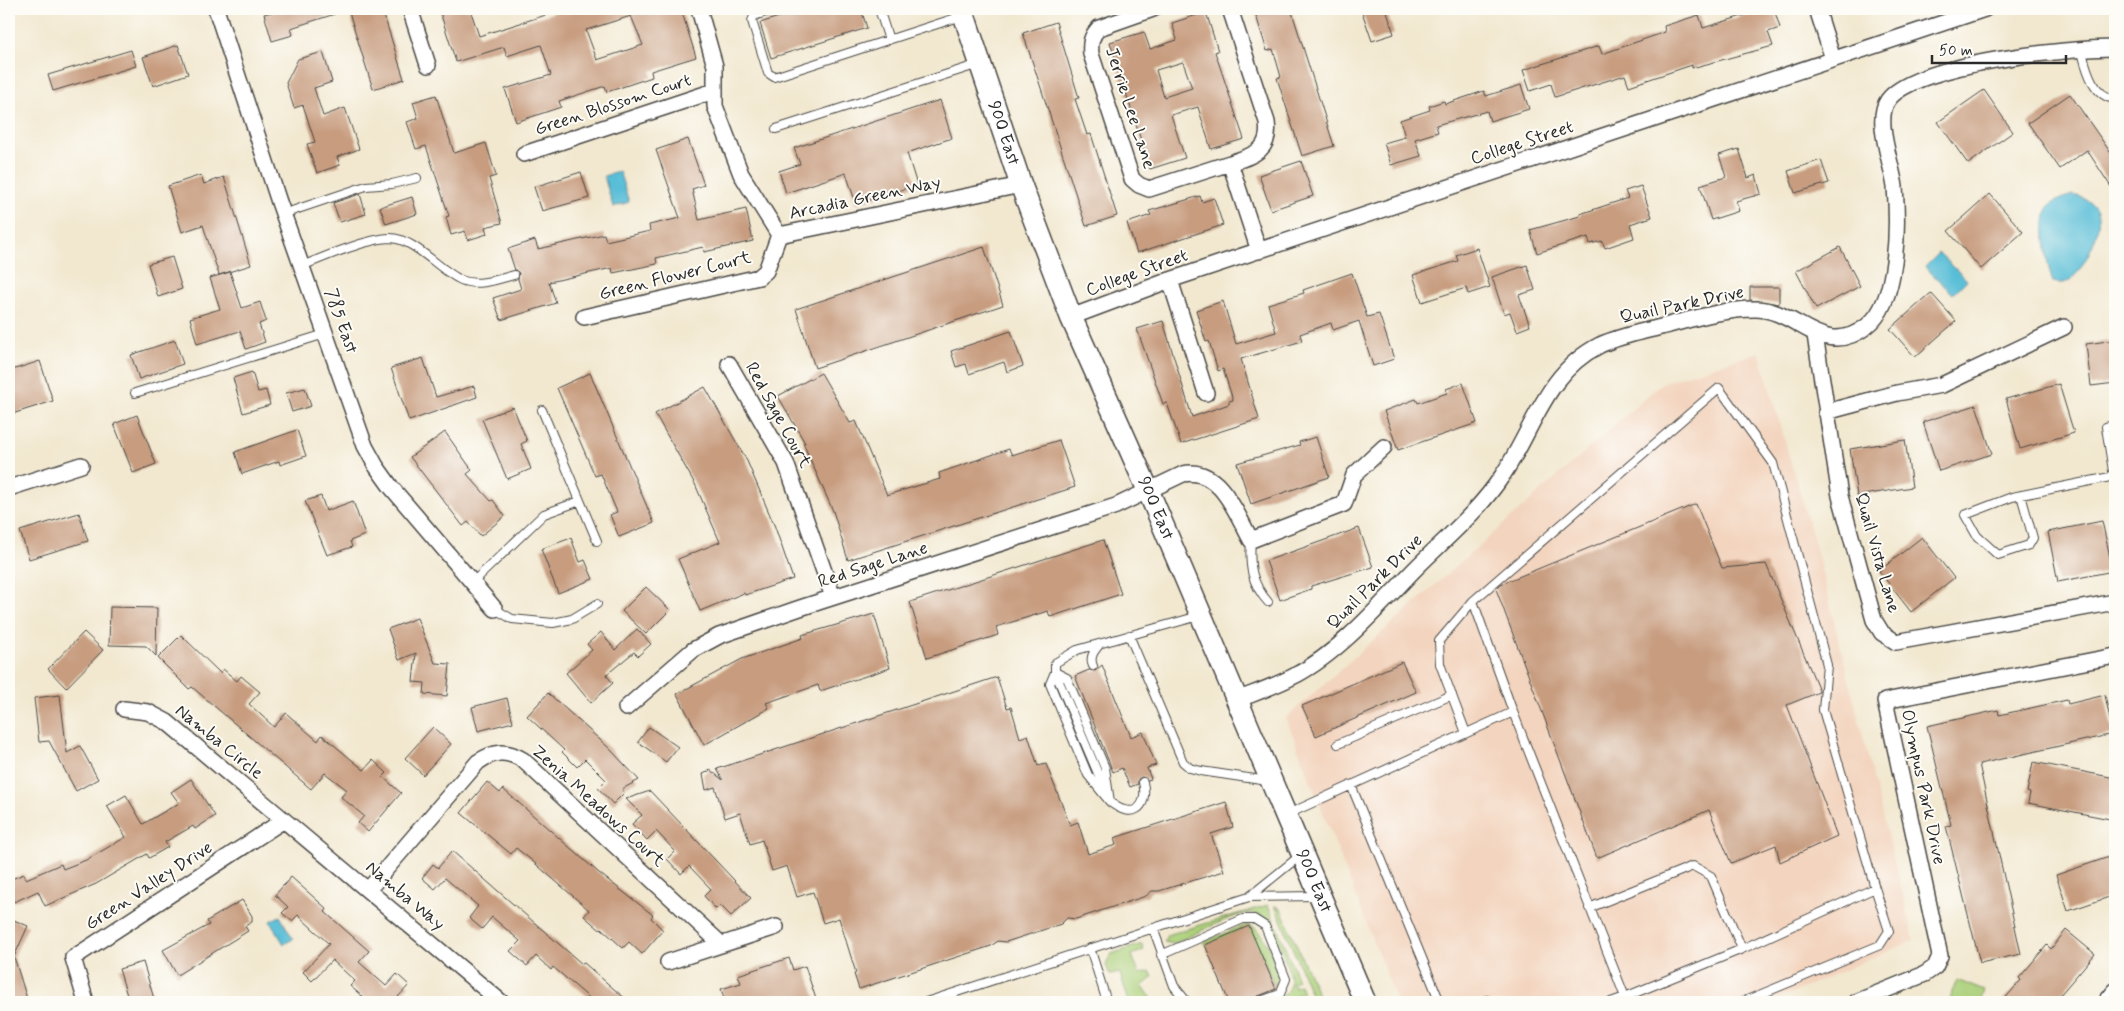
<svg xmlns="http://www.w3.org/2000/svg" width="2124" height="1011" viewBox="0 0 2124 1011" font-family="Mynerve,sans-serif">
<rect width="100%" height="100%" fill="#fdfcf7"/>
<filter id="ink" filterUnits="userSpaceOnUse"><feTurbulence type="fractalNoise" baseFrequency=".02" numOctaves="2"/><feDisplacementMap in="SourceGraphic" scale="10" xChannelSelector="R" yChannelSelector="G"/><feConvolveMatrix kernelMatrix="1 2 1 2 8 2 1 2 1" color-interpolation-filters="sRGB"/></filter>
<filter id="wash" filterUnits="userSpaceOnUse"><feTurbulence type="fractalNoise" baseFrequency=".0096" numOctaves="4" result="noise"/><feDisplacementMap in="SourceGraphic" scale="20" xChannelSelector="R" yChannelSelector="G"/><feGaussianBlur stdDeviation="1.12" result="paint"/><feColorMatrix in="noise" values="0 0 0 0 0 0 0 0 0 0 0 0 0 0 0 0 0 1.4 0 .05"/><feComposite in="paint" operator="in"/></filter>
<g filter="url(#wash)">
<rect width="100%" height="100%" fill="#f2e8d0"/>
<path fill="#f3d4be" d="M1759 352 1816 548 1914 940 1771 1002H1397L1286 718 1662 383Z"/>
<path fill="#abcf79" stroke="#6b7d52" d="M1268 905 1298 980 1292 983 1295 987 1300 985 1303 992 1284 1002H1272C1280 999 1288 993 1290 984 1292 972 1274 928 1265 920 1262 917 1256 914 1251 913 1237 912 1189 937 1173 944L1164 942 1167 935Z
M1275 905 1281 909 1321 1002H1314Z
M1247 924C1262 925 1278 966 1279 980 1276 993 1249 1002 1236 1002L1275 986 1249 926 1205 945 1203 942Z
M1142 944 1144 950 1132 955 1139 974 1150 971 1153 977 1142 986 1155 1002H1129L1120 973 1110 975 1106 965 1111 954Z
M1957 980 1984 991 1980 1002H1948Z"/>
<path fill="#59bed7" stroke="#427481" d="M619 171 629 202 613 207 604 176Z
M2073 195C2107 202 2101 228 2089 253 2084 263 2078 275 2068 281 2063 284 2058 283 2053 282 2047 269 2040 218 2049 207 2056 199 2064 198 2073 195Z
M1939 253 1967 280 1953 294 1925 267Z
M280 916 293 939 284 944 270 921Z"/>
<g id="blocks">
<path fill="#c79c7f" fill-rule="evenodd" d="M283 9H340L341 12 291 28 293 35 272 41 264 14Z
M348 9H382L404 79 373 89Z
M439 9H470L479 36 565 9H681L696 57 651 71 652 77 607 92 605 86 559 101 561 107 516 122 505 89 551 75 541 45 507 56 504 47 456 62ZM631 16 643 45 597 60 586 30Z
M804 9H861L867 28 771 58 760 23Z
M1254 9H1291L1334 146 1302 156 1277 78 1281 77 1273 49 1267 51Z
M1361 9H1386L1394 34 1372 41Z
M1751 9H1774L1780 28 1768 32 1773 46 1692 68V65L1629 86 1625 75 1555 97 1551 84 1530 91 1523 70 1599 46 1602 54 1665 32 1664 26 1699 15 1703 28 1752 13Z
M1206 12 1218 51 1215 52 1244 139 1211 149 1198 107 1171 115 1185 158 1150 169 1110 42 1144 32 1150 49 1177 40 1172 23ZM1183 62 1192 88 1164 97 1156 70Z
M1056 22 1079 98 1075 99 1087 135 1091 134 1117 216 1086 226 1023 33Z
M178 45 188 74 153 86 143 57Z
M131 50 136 66 53 91 48 75Z
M323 52 332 82 314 88 323 116 345 108 359 149 337 157 340 165 317 173 307 144 315 142 303 105 294 108 286 83 298 59Z
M1521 85 1529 109 1490 121 1487 111 1436 125 1438 132 1415 139 1421 156 1391 165 1384 143 1405 137 1400 120 1430 110 1429 106 1444 101 1445 104 1484 91 1486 96Z
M1984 90 2013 132 1968 164 1938 122Z
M2070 94 2115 159V193L2087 150 2060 169 2028 123Z
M436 95 454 153 486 143 496 176 489 178 502 223 485 227 487 234 468 240 465 231 451 235 446 217 449 216 426 146 416 149 407 122 418 118 413 102Z
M940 100 952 138 907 153 917 185 856 204 846 173 786 193 779 171 800 164 794 148Z
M688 139 704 185 692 189 699 220 746 209 753 241 704 252 703 247 656 258 657 264 613 273 612 268 549 282 556 303 501 320 493 298 521 289 518 279 519 273 515 270 508 249 535 240 538 249 604 234 606 241 650 231 649 225 680 218 656 150Z
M1739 149 1748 178 1756 175 1761 194 1736 201 1739 211 1711 220 1700 185 1726 177 1719 155Z
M1821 160 1829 183 1795 193 1788 171Z
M1301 161 1313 196 1271 210 1259 175Z
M581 172 589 198 542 211 534 187Z
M201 175 204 184 224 177 251 265 219 275 203 225 182 232 168 186Z
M1641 186 1652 217 1630 224 1634 238 1605 248 1602 241 1590 244 1588 237 1537 253 1530 230 1580 216V214L1628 198 1625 191Z
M360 194 366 214 340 222 333 203Z
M1990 194 2023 232 1981 269 1948 231Z
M1200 196 1202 202 1214 198 1223 225 1137 253 1127 223 1151 215 1149 211Z
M412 197 417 214 386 224 380 207Z
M984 247 1003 305 815 368 796 309Z
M1840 247 1860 286 1816 309 1796 271Z
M1477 248 1490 287 1468 294 1466 288 1422 302 1413 275 1458 261 1456 255Z
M172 257 182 289 158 297 148 264Z
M1527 265 1535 290 1519 295 1530 326 1517 331 1510 312 1504 314 1492 277Z
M230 272 242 308 260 302 266 321 259 324 265 342 246 349 240 331 197 344 190 318 220 309 210 278Z
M1352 273 1367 317 1379 314 1394 359 1373 366 1359 321 1333 330 1331 323 1300 334 1302 341 1241 359 1259 419 1181 444 1167 403 1163 404 1137 329 1163 321 1192 417 1229 404V401L1233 400 1223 369 1218 371 1209 341 1206 342 1196 310 1223 301 1236 344 1276 332 1268 304 1304 293 1303 290Z
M1750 287H1779V304L1750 300Z
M1931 293 1956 321 1915 357 1890 329Z
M1011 331 1023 366 1007 372 1004 362 969 374 966 364 956 367 951 351Z
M175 340 183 364 139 379 131 355Z
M2115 340V383L2091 386 2086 344Z
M423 358 436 397 474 386 477 397 409 421 391 368Z
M40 361 53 401 9 415V371Z
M252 372 258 392 266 390 270 405 243 413 233 378Z
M590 373 654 523 619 537 610 515 617 512 601 474 595 476 557 388Z
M821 373 850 423 856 421 887 495 940 479 939 473 1009 449 1012 455 1059 440 1075 487 848 560 833 511 803 443H805L778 396Z
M1463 383 1477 423 1398 450 1384 411 1416 399 1418 403 1447 393 1446 389Z
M2059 384 2074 433 2020 449 2006 399Z
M705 387 747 461 775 527 793 579 745 595 744 593 700 611 678 559 720 542 695 484 655 414Z
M305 388 311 406 292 412 286 393Z
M1976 405 1992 454 1939 471 1923 422Z
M513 407 527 441 521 444 531 469 507 479 482 419Z
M137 415 156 464 133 473 114 424Z
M297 430 306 456 280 465 279 461 242 474 235 452Z
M445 432 472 470 467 474 491 501 493 500 505 516 481 536 468 522 463 526 410 457Z
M1316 437 1329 477 1251 504 1237 463 1300 445 1299 442Z
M1905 440 1912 487 1857 496 1850 449Z
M321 496 326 511 353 501 365 535 350 541 352 547 327 555 305 501Z
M1696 504 1722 568 1766 564 1819 690V692L1787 705 1837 836 1780 862 1776 845 1731 863 1709 810 1597 858 1496 589 1501 584Z
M79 513 88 541 29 559 20 531Z
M2102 521 2113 571 2058 582 2048 532Z
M1359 528 1373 567 1311 586V589L1280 600 1266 561Z
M1922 537 1954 578 1911 612 1879 571Z
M571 538 580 562 585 560 593 579 558 593 541 549Z
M1103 540 1121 594 1050 617 1048 611 996 627 998 635 927 658 910 602Z
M646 587 670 610 646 634 622 611Z
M110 607 157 608 156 656 146 646 109 645Z
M874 614 890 668 820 691 818 685 766 703 769 708 704 745 677 694 742 659 803 638 802 635Z
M417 618 435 663 450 664 447 696 424 694 425 683 413 682 416 653 399 660 388 629Z
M637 629 651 644 638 656 634 652 606 675 613 683 591 703 566 673 592 650 587 644 601 632 615 650Z
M84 632 103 650 66 688 48 669Z
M181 635 220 673 223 669 237 681 241 676 260 692 249 704 274 727 286 713 318 741 322 735 364 770 373 760 387 773 383 777 401 793 368 832 358 823 364 816 341 797 347 790 325 773 311 789 192 687 189 689 158 658Z
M1402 662 1416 692 1316 736 1302 706Z
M1102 665 1131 737 1143 732 1156 765 1147 768 1151 779 1148 780 1142 777 1138 779V784L1130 787 1122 768 1113 772 1075 676 1089 670 1095 671Z
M997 677 1007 708 1011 707 1020 738 1028 735 1038 766 1046 764 1070 825 1078 822 1088 854 1116 845 1114 838 1226 802 1233 827 1211 834 1224 871 1159 891H1152L1146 896 1076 919 1067 918 1061 924 1006 942 998 941 991 946 859 989 854 974 856 973 839 918 823 923 813 892 797 897 787 866 772 871 762 840 750 844 740 813 725 818 715 787 706 790 703 774 710 771 709 769 723 780 717 769Z
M548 693 609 748 639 780 622 789 624 793 613 804 598 788 606 780 585 759 577 767 562 752 564 750 527 716Z
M60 695 67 753 80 746 98 779 76 791 49 741 39 742 34 698Z
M2105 695 2113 734 1979 764 2021 954 1980 963 1946 826 1951 825 1927 726 1998 710 1999 715 2067 700 2068 704Z
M507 698 513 722 478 731 472 707Z
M433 727 451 744 423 775 405 758Z
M649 727 678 747 666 762 638 742Z
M2033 762 2115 778V820L2028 803 2030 793 2027 792Z
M191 779 215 816 195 829 193 826 165 842 168 847 149 858 147 854 96 884 45 906 38 891 14 902 9 889V880L24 874 26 879 61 864 63 869 86 860 126 837 107 806 126 795 143 824 179 803 171 792Z
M487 782 500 793 503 789 599 873 653 915 651 918 663 930 642 954 629 942 623 948 601 928 599 929 584 916 589 910 530 859 516 848 511 854 461 813Z
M650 791 751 898 731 916 720 905 716 909 704 896 711 889 689 866 681 874 667 859 675 851 656 831 647 840 632 824 642 815 626 799Z
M452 851 582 964 584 963 629 1002H594L553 967 551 970 536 956 527 966 510 951 520 941 492 917 482 929 469 918 478 906 445 878 435 889 422 878 433 864 438 868Z
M2115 855V895L2068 911 2056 875Z
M291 877 327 909 325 912 369 951 359 962 386 986 397 974 409 985 398 997 404 1002H369L350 986 355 981 332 960 312 981 303 972 329 944 298 915 292 921 282 913 288 907 275 895Z
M242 900 252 916V922L245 926 248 931 177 975 163 950 209 925 207 921Z
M9 918 28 926 14 957 28 1002H9Z
M1249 926 1276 989 1256 997 1252 1002H1229L1205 945Z
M2066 930 2095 954 2054 1002H2002L2021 980 2019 978 2047 945 2051 949Z
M789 958 793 970 805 966 816 999 805 1002H725L721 989 741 983 738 975Z
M143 962 155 1002H129L119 969Z"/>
</g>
</g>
<g filter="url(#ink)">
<use href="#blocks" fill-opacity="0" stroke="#494744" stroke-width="1"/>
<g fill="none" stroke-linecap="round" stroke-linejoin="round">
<defs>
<path id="service" d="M775 9 754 16 752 21 768 73 774 77 962 16
M879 9 889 40
M2081 48C2086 67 2092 96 2115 99
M776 129 979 64
M283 214 366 186 392 184 417 178
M302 266C324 257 366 239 390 238 414 238 440 271 461 280 477 287 499 279 514 275
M135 393 325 334
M542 410 597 541
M2114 477 2106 427 2115 425
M2021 495 2033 538 2029 545 1998 555 1977 536 1965 515 2012 497 2115 476
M1251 540C1249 565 1251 583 1268 602
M472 583 544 514 580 501
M495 609 512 619 553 623 572 619 597 604
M1129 635 1183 762 1190 768 1201 771 1268 781
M1093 666C1089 657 1094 651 1100 644
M1055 672 1067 678 1105 768 1110 802 1088 775 1050 684Z
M1466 733 1440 664 1439 641 1473 601
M1338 744 1452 695
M1143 782C1149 809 1132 820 1110 802L1055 672V663L1077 650 1199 616
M1351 785 1440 1002
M1288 814 1513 712 1473 601 1719 388 1773 463 1827 665 1823 710 1875 888 1742 949 1625 997 1513 712
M1249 897 1302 854
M1589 908 1693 866 1711 876 1742 949
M1153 928 1174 986 1187 1002
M1090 948 1107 1002
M1161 955 1243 919H1254L1265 926 1286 979 1280 994 1258 1002
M926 1002 1249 897 1317 896
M1480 1002 1487 1000 1488 1002
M1611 1002 1625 997 1627 1002
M1742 1002 1880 945 1889 931 1875 888"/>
<path id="minor" d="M216 9 279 202 365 446 376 466 391 487 495 609
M410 9 428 65
M699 9 715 66V106L741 174 779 235
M1153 9 1099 28C1091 36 1090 43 1091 54L1132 179 1139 185 1149 189 1230 163
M1230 9 1267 122C1271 151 1254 155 1230 163L1259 251
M1817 9 1833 59
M524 154 714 91
M779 235 1021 185
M1170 280 1206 393
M584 317 759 277 766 271 779 235
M1071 317 1170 280 1985 9
M1815 335 1840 496 1874 620 1882 633 1896 642 2115 602
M729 364 786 463 833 597
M1826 412 1897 393 1942 385 2064 327
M9 488 81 465
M1237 700C1257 692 1278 685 1296 675 1340 652 1381 604 1415 569 1445 539 1479 511 1502 476 1534 429 1545 373 1600 345 1620 336 1641 332 1661 327 1692 319 1724 309 1755 309 1798 309 1822 361 1867 326 1899 302 1898 223 1895 187 1892 163 1874 120 1888 100 1915 63 2070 48 2115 48
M626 708 693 650 719 636 800 608 1116 506 1183 474C1220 466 1237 515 1251 540L1344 504 1354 475 1384 447
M124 709 148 712 167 722 501 1002
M368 890 478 762C494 751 506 750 523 760L721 944
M668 962 776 927
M86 1002 73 958 284 820
M1856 1002 1925 974 1935 967 1940 956 1885 701 2115 656
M2106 1002 2115 991"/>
<g id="secondary">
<path id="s1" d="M962 9 1021 185 1071 317 1148 490 1365 1002"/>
</g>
</defs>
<use href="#service" stroke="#494744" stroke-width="10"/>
<use href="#minor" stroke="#494744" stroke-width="18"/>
<use href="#secondary" stroke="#494744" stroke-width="24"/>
<use href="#service" stroke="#fff" stroke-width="8"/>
<use href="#minor" stroke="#fff" stroke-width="15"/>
<use href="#secondary" stroke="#fff" stroke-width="21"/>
</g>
</g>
<g text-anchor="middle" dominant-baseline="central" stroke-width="4" stroke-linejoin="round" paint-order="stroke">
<g font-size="18" fill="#2b2b2b" stroke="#fdfcf7">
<text transform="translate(613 105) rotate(-18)">Green Blossom Court</text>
<text transform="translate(1130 108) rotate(72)">Jerrie Lee Lane</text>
<text stroke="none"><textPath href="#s1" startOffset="131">900 East</textPath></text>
<text transform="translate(1522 143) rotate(-18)">College Street</text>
<text transform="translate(865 198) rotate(-12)">Arcadia Green Way</text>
<text transform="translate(1137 273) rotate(-20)">College Street</text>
<text transform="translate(675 276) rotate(-14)">Green Flower Court</text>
<text transform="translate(1682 305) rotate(-12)">Quail Park Drive</text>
<text transform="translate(341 321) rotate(71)">785 East</text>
<text transform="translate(778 415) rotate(61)">Red Sage Court</text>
<text stroke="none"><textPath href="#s1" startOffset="536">900 East</textPath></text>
<text transform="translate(1877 553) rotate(74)">Quail Vista Lane</text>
<text transform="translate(873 565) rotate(-18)">Red Sage Lane</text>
<text transform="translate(1375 582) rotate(-45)">Quail Park Drive</text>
<text transform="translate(219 742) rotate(39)">Namba Circle</text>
<text transform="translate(1923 787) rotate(78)">Olympus Park Drive</text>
<text transform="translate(598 806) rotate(42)">Zenia Meadows Court</text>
<text stroke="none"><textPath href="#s1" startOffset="941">900 East</textPath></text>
<text transform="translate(149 886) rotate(-33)">Green Valley Drive</text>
<text transform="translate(405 896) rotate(40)">Namba Way</text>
</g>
</g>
<rect width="2124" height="1011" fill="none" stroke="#fdfcf7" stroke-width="30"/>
<path d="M1932 55v8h134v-8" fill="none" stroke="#2b2b2b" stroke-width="2.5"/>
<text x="1939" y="55" font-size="15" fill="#2b2b2b" stroke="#fdfcf7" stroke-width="4" paint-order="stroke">50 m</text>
</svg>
